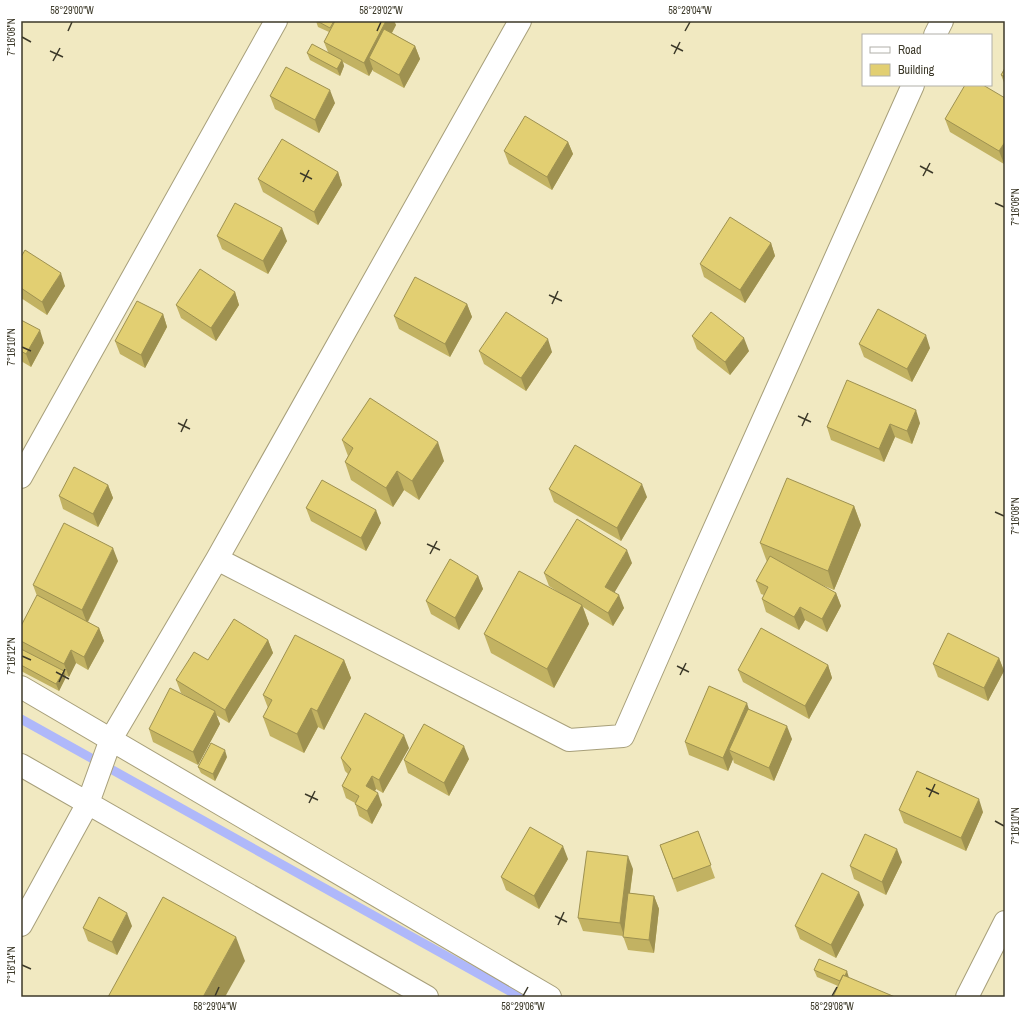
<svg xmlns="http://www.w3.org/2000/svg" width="1026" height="1018" viewBox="0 0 1026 1018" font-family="'Archivo Narrow',sans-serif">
<rect width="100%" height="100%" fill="#f1e9c1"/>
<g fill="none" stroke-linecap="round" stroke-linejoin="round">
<path stroke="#afb8fa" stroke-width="9" d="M21 719 520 997"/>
<defs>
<path id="minor" d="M935 35 942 21
M21 477 276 21
M217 559 569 740 623 736 695 572 913 85
M21 687 550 997
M21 765 427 997
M21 925 88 803 111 739 217 559 520 21
M967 997 1005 922"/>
</defs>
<use href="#minor" stroke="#a79f7a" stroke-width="24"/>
<use href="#minor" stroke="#fff" stroke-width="22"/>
</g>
<path fill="#c2b262" d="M316 21H394L396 25 392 33 415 46 420 59 404 88 373 71V69L369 76 343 62 344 66 340 76 310 60 307 53 328 52 324 42 329 32 318 27Z
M1005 68V85L1001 75Z
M983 85 1004 164 950 132 945 119Z
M270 96 335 103 319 133 275 109Z
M568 142 573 154 552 190 509 164 504 151Z
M338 172 342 185 318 225 263 192 258 179Z
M217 236 287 241 268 274 222 249Z
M771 243 775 256 745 303 704 277 700 264Z
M21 257 65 286 47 315 21 298Z
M235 292 239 305 216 341 181 318 176 305Z
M467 304 472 317 450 357 399 329 394 316Z
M163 314 167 327 145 368 120 354 115 341Z
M21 320 44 343 31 367 21 361Z
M692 336 749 351 730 375 697 349Z
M859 344 930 348 912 382 864 357Z
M479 351 552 352 526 391 484 364Z
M920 423 912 444 895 437 884 462 831 440 827 427Z
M342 440 444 461 419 500 404 490 393 507 351 480 345 462 348 456Z
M108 485 113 498 98 527 63 509 59 496Z
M549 489 647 497 621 541 554 502Z
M854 506 861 525 834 590 817 583 836 593 841 606 827 632 805 620 799 630 766 612 762 599 764 595 761 594 756 581 767 562 760 543Z
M306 508 381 523 366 551 311 521Z
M118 561 88 622 99 628 104 641 88 670 76 663 69 677 65 675 66 677 59 691 21 671V626L37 596 33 585Z
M632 563 614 592 624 608 613 626 583 607 589 624 554 688 491 653 484 634 561 594 549 586 544 573Z
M478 576 483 589 459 630 431 614 426 601Z
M268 640 273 653 229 723 216 715 220 724 198 765 153 742 149 729 186 696 181 693 176 680 208 660Z
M999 658 1004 671 988 701 938 677 933 664Z
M344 660 351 678 324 730 318 727 304 753 270 736 263 717 268 708 263 695Z
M828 665 832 678 809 719 743 682 738 670Z
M749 709 792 739 774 781 734 763 733 759 728 771 689 755 685 742Z
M409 748 383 793 376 789 375 791 382 805 372 824 359 816 355 803 346 798 342 786 348 774 345 771 341 758Z
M227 757 215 781 201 773 198 767Z
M469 759 449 796 408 773 404 760Z
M899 810 983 812 966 851 904 823Z
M698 831 715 878 677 892 660 845Z
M568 859 539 909 506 890 501 877Z
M902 862 886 895 854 879 850 866Z
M633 869 630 893 654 896 659 909 654 953 628 950 623 936 583 931 578 918Z
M864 905 836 958 800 939 795 926Z
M132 926 117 955 88 941 83 928Z
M814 970 849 978 838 986 817 977Z"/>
<path fill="#9e9150" d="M386 21H394L396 25 376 62 369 58 373 69 369 76 364 63Z
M415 46 420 59 404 88 399 75Z
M342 60 344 66 340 76 337 69Z
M330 90 335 103 319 133 315 120Z
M568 142 573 154 552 190 547 177Z
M1005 142V163L1004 164 999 151Z
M338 172 342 185 318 225 314 212Z
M282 228 287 241 268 274 263 261Z
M771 243 775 256 745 303 740 290Z
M61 273 65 286 47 315 42 302Z
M235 292 239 305 216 341 211 328Z
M467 304 472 317 450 357 445 344Z
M163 314 167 327 145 368 141 355Z
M40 330 44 343 31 367 26 354Z
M926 335 930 348 912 382 907 369Z
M744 338 749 351 730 375 725 362Z
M548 339 552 352 526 391 521 378Z
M916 410 920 423 912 444 907 431Z
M890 424 895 437 884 462 879 449Z
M438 442 444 461 419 500 412 481Z
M397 471 404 490 393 507 386 488Z
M642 484 647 497 621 541 617 528Z
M108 485 113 498 98 527 93 514Z
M854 506 861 525 834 590 828 571Z
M376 510 381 523 366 551 361 538Z
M113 548 118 561 87 623 82 610Z
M627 550 632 563 610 600 605 587Z
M478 576 483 589 459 630 455 618Z
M836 593 841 606 827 632 822 619Z
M619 595 624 608 613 626 608 613Z
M582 605 589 624 554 688 547 669Z
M800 607 805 620 799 630 794 617Z
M99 628 104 641 88 670 84 657Z
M268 640 273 653 229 723 225 710Z
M71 650 76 663 69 677 64 664Z
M999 658 1004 671 988 701 984 688Z
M344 660 351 678 324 730 317 711Z
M828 665 832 678 809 719 805 706Z
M64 671 66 677 59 691 56 684Z
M747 703 751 716 729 750 733 759 728 771 723 758Z
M311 708 318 727 304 753 297 734Z
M215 711 220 724 198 765 193 752Z
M787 726 792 739 774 781 769 768Z
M404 735 409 748 383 793 379 780Z
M464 746 469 759 449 796 444 783Z
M225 750 227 757 215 781 213 774Z
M372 776 376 789 371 799 366 786Z
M378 793 382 805 372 824 367 811Z
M979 799 983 812 966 851 961 838Z
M563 846 568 859 539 909 534 896Z
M897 849 902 862 886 895 882 882Z
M628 856 633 869 624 936 620 923Z
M859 892 864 905 836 958 831 945Z
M654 896 659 909 654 953 649 940Z
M127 913 132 926 117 955 112 942Z
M236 937 245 961 225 997H203Z
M847 971 849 978 844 989 842 982Z"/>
<path fill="#e2cf72" stroke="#9e9150" d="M317 21H334L330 28Z
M335 21H386L364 63 324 42Z
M384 29 415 46 399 75 369 58Z
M312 44 342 60 337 69 307 53Z
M286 67 330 90 315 120 270 96Z
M1005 68V77L1001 75Z
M965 85H983L1005 98V142L999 151 945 119Z
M525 116 568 142 547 177 504 151Z
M282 139 338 172 314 212 258 179Z
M235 203 282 228 263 261 217 236Z
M730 217 771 243 740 290 700 264Z
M25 250 61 273 42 302 21 288V257Z
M200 269 235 292 211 328 176 305Z
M415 277 467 304 445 344 394 316Z
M137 301 163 314 141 355 115 341Z
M878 309 926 335 907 369 859 344Z
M506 312 548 339 521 378 479 351Z
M711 312 744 338 725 362 692 336Z
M21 320 40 330 26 354 21 351Z
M847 380 916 410 907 431 890 424 879 449 827 427Z
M370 398 438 442 412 481 397 471 386 488 345 462 353 448 342 440Z
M575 445 642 484 617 528 549 489Z
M74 467 108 485 93 514 59 496Z
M787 478 854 506 828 571 760 543Z
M322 480 376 510 361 538 306 508Z
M577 519 627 550 605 587 619 595 608 613 544 573Z
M64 523 113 548 82 610 33 585Z
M770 556 836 593 822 619 800 607 794 617 762 599 768 587 756 581Z
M450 559 478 576 455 618 426 601Z
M519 571 582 605 547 669 484 634Z
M37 595 99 628 84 657 71 650 64 664 21 641V626Z
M234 619 268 640 225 710 176 680 194 652 208 660Z
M761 628 828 665 805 706 738 670Z
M948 633 999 658 984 688 933 664Z
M295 635 344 660 317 711 311 708 297 734 263 717 272 700 263 695Z
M21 649 64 671 56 684 21 665Z
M709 686 747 703 723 758 685 742Z
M170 688 215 711 193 752 149 729Z
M748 709 787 726 769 768 729 750Z
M365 713 404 735 379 780 372 776 366 786 378 793 367 811 355 804 359 796 342 786 351 769 341 758Z
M424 724 464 746 444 783 404 760Z
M211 743 225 750 213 774 198 767Z
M917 771 979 799 961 838 899 810Z
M530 827 563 846 534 896 501 877Z
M698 831 711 865 673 879 660 845Z
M865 834 897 849 882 882 850 866Z
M587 851 628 856 620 923 578 918Z
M822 873 859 892 831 945 795 926Z
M628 893 654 896 649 940 623 937Z
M99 897 127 913 112 942 83 928Z
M163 897 236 937 203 997H108Z
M819 959 847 971 845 976 843 975 840 981 814 970Z
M843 975 895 997H833Z"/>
<path fill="none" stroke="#3c3929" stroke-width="1.5" d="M68 31 72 22M377 31 381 22M685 31 690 22M22 37 31 42M671 45 683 51M50 51 63 57M674 54 680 42M53 61 60 48M920 166 933 173M300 173 312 179M923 176 930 163M303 182 309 170M995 203 1004 207M549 295 562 301M552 304 558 291M22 347 31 351M798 416 811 422M178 423 190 429M802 426 808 413M181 432 187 419M995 512 1004 516M427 544 440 550M430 554 437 541M22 656 31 660M677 666 689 672M56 672 69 679M680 675 686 663M59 682 65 669M926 788 939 794M305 794 318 800M929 797 935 784M309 803 315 791M995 821 1004 826M555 916 567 922M558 925 564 912M22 965 31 969M215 996 219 987M523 996 528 987M832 996 837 987"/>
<rect width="1026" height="1018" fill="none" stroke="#ffffff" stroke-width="44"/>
<rect x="862" y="34" width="130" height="52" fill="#ffffff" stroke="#b1b0a9"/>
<rect x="870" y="47" width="20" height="6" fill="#ffffff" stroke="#b1b0a9"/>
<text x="898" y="54" font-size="12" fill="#3c3929">Road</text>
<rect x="870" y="64" width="20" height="12" fill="#e2cf72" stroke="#b1b0a9"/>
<text x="898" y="74" font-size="12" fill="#3c3929">Building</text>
<rect x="22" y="22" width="982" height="974" fill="none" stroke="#3c3929" stroke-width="1.5"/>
<g font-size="10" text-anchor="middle" fill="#3c3929">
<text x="72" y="14">58°29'00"W</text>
<text x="381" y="14">58°29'02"W</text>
<text x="690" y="14">58°29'04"W</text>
<text transform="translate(11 37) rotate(-90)" y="4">7°16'08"N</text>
<text transform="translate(1015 207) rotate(-90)" y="4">7°16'06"N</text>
<text transform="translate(11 347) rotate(-90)" y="4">7°16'10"N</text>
<text transform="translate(1015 516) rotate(-90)" y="4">7°16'08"N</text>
<text transform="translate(11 656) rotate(-90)" y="4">7°16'12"N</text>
<text transform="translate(1015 826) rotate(-90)" y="4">7°16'10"N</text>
<text transform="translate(11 965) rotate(-90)" y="4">7°16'14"N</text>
<text x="215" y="1010">58°29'04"W</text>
<text x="523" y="1010">58°29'06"W</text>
<text x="832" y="1010">58°29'08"W</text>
</g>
</svg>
